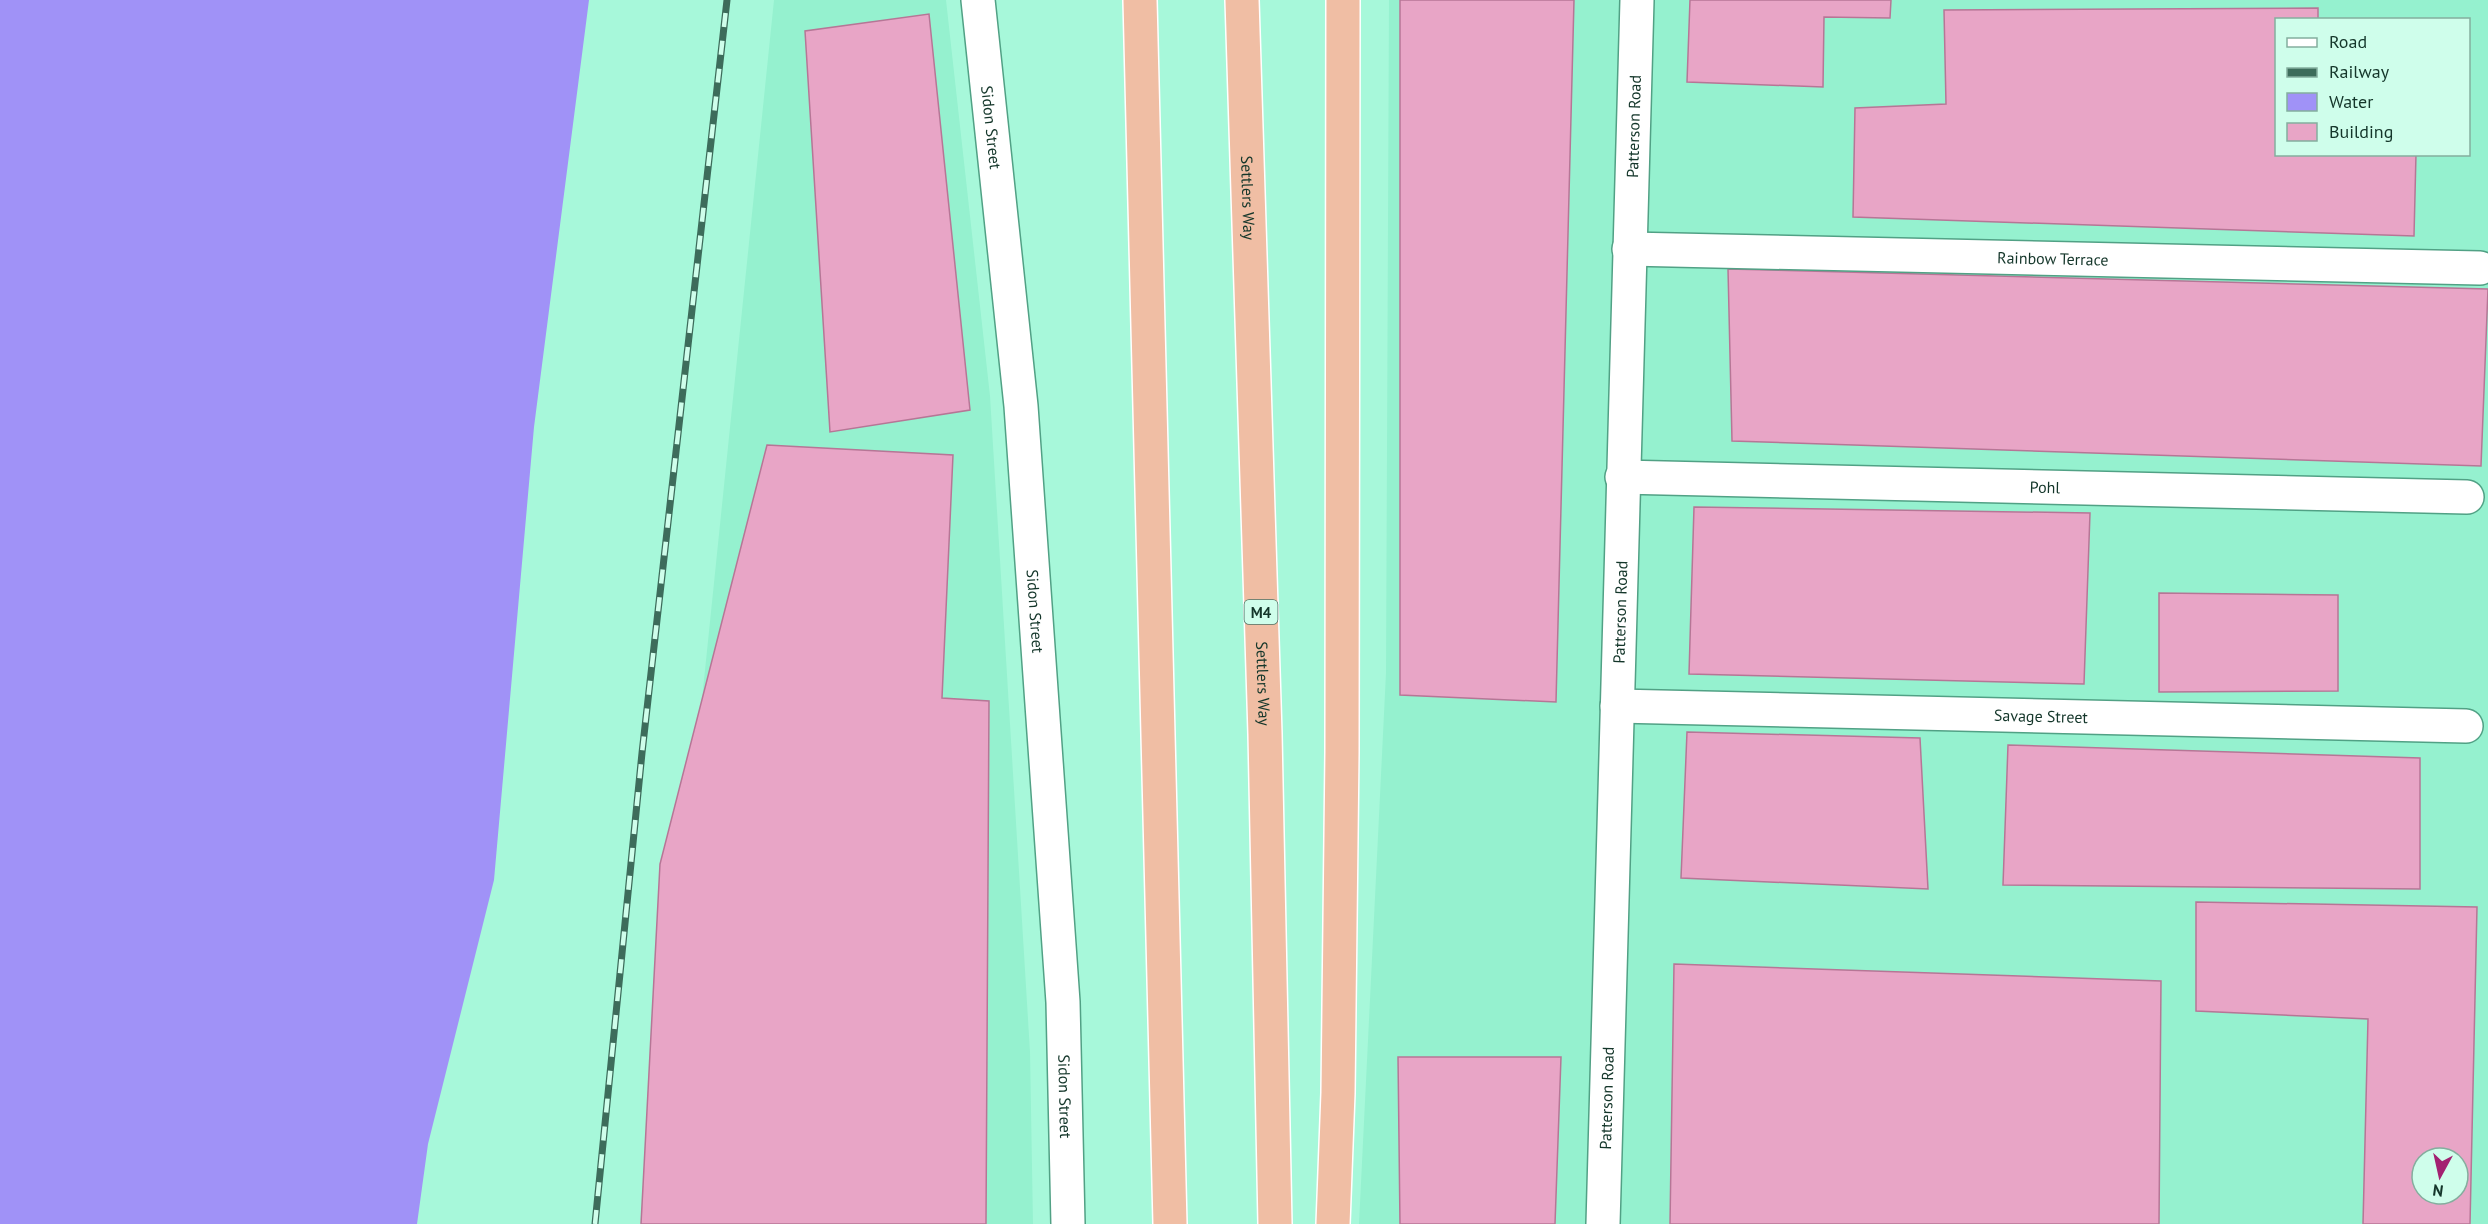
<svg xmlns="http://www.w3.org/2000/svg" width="2488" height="1224" viewBox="0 0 2488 1224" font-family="'PT Sans',sans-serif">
<rect width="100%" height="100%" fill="#a7f8da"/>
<path fill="#95f1cf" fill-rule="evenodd" d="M774 0H946L990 396 1030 1052 1033 1224H648Z
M1389 0H2488V1224H1359L1386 673ZM2276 20H2468V154H2276ZM2422 1158H2458V1194H2422Z"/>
<path fill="#a092f7" d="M0 0H589L534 427 494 880 428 1144 417 1224H0Z"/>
<path fill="#e8a5c6" stroke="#b67696" stroke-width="1.5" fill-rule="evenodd" d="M1400 0H1574L1556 702 1400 695Z
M1690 0H1891L1890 18 1824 17 1823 87 1687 82Z
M2318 8V20H2276V154H2416L2414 236 1853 217 1855 108 1946 104 1944 10Z
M929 14 970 410 830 432 805 31Z
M1728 269 2488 289 2481 466 1732 441Z
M767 445 953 455 942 698 989 701 986 1224H641L660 864Z
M1694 507 2090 513 2084 684 1689 674Z
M2159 593 2338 595V691L2159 692Z
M1687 732 1920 738 1928 889 1681 878Z
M2008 745 2420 758V889L2003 885Z
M2196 902 2477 907 2470 1224H2363L2368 1019 2196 1011ZM2422 1158H2458V1194H2422Z
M1674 964 2161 981 2159 1224H1670Z
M1398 1057H1561L1555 1224H1400Z"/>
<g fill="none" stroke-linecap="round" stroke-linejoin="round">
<defs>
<g id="minor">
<path id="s1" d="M1629 249 2480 268"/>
<path id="s2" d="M1622 477 2467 497"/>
<path id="s3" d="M1617 706 2466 726"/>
</g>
<g id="tertiary">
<path id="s4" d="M978 0 1021 406 1063 1002 1068 1224"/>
<path id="s5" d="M1603 1224 1637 0"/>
</g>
<g id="motorway">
<path d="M1140 0 1170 1224"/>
<path id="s6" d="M1242 0 1265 734 1275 1224"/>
<path d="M1333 1224 1338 1093 1342 752 1343 0"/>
</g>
</defs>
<use href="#minor" stroke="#51a185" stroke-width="36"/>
<use href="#tertiary" stroke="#51a185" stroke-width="36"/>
<use href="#motorway" stroke="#fff" stroke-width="36"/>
<use href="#minor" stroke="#fff" stroke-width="33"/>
<use href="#tertiary" stroke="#fff" stroke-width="33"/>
<use href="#motorway" stroke="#f0bea4" stroke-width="33"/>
<defs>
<path id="rail" d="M595 1224 642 753 727 0"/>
</defs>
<use href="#rail" stroke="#3d6c5b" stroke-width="7"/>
<use href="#rail" stroke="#cffeeb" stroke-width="4.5" stroke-dasharray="14" stroke-linecap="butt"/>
</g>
<g text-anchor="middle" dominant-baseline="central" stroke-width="4.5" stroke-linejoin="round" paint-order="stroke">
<rect fill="#cffeeb" stroke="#4c7264" stroke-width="1.5" x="1244.5" y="600" width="33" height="24" rx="4.5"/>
<g font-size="15" font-weight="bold" fill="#14362a">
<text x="1261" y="612">M4</text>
</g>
<g font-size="16" fill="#14362a" stroke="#cffeeb">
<text stroke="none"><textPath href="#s5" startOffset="1098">Patterson Road</textPath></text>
<text stroke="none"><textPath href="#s4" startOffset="128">Sidon Street</textPath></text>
<text stroke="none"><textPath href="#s6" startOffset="198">Settlers Way</textPath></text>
<text stroke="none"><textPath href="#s1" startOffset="424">Rainbow Terrace</textPath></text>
<text stroke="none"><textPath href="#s2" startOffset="423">Pohl</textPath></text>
<text stroke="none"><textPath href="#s4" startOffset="614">Sidon Street</textPath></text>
<text stroke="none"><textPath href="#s5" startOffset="612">Patterson Road</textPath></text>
<text stroke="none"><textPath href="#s6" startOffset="684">Settlers Way</textPath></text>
<text stroke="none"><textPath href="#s3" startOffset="424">Savage Street</textPath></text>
<text stroke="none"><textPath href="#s4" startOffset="1100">Sidon Street</textPath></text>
<text stroke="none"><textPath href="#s5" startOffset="126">Patterson Road</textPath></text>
</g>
</g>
<rect x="2275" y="18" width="195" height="138" fill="#cffeeb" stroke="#84ae9e" stroke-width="1.5"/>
<rect x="2287" y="38" width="30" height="9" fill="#ffffff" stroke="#84ae9e" stroke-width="1.5"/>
<text x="2329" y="48" font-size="18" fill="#14362a">Road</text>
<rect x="2287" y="68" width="30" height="9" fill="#3d6c5b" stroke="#84ae9e" stroke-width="1.5"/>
<text x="2329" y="78" font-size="18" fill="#14362a">Railway</text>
<rect x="2287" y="93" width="30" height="18" fill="#a092f7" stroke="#84ae9e" stroke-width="1.5"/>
<text x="2329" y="108" font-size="18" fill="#14362a">Water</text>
<rect x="2287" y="123" width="30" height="18" fill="#e8a5c6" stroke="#84ae9e" stroke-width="1.5"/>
<text x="2329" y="138" font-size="18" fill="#14362a">Building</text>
<g transform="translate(2440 1176) rotate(188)"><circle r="28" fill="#cffeeb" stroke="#84ae9e" stroke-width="1.5"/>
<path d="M0-4.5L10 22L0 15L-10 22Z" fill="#a32171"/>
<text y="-9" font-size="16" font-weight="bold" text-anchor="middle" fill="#14362a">N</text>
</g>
</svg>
